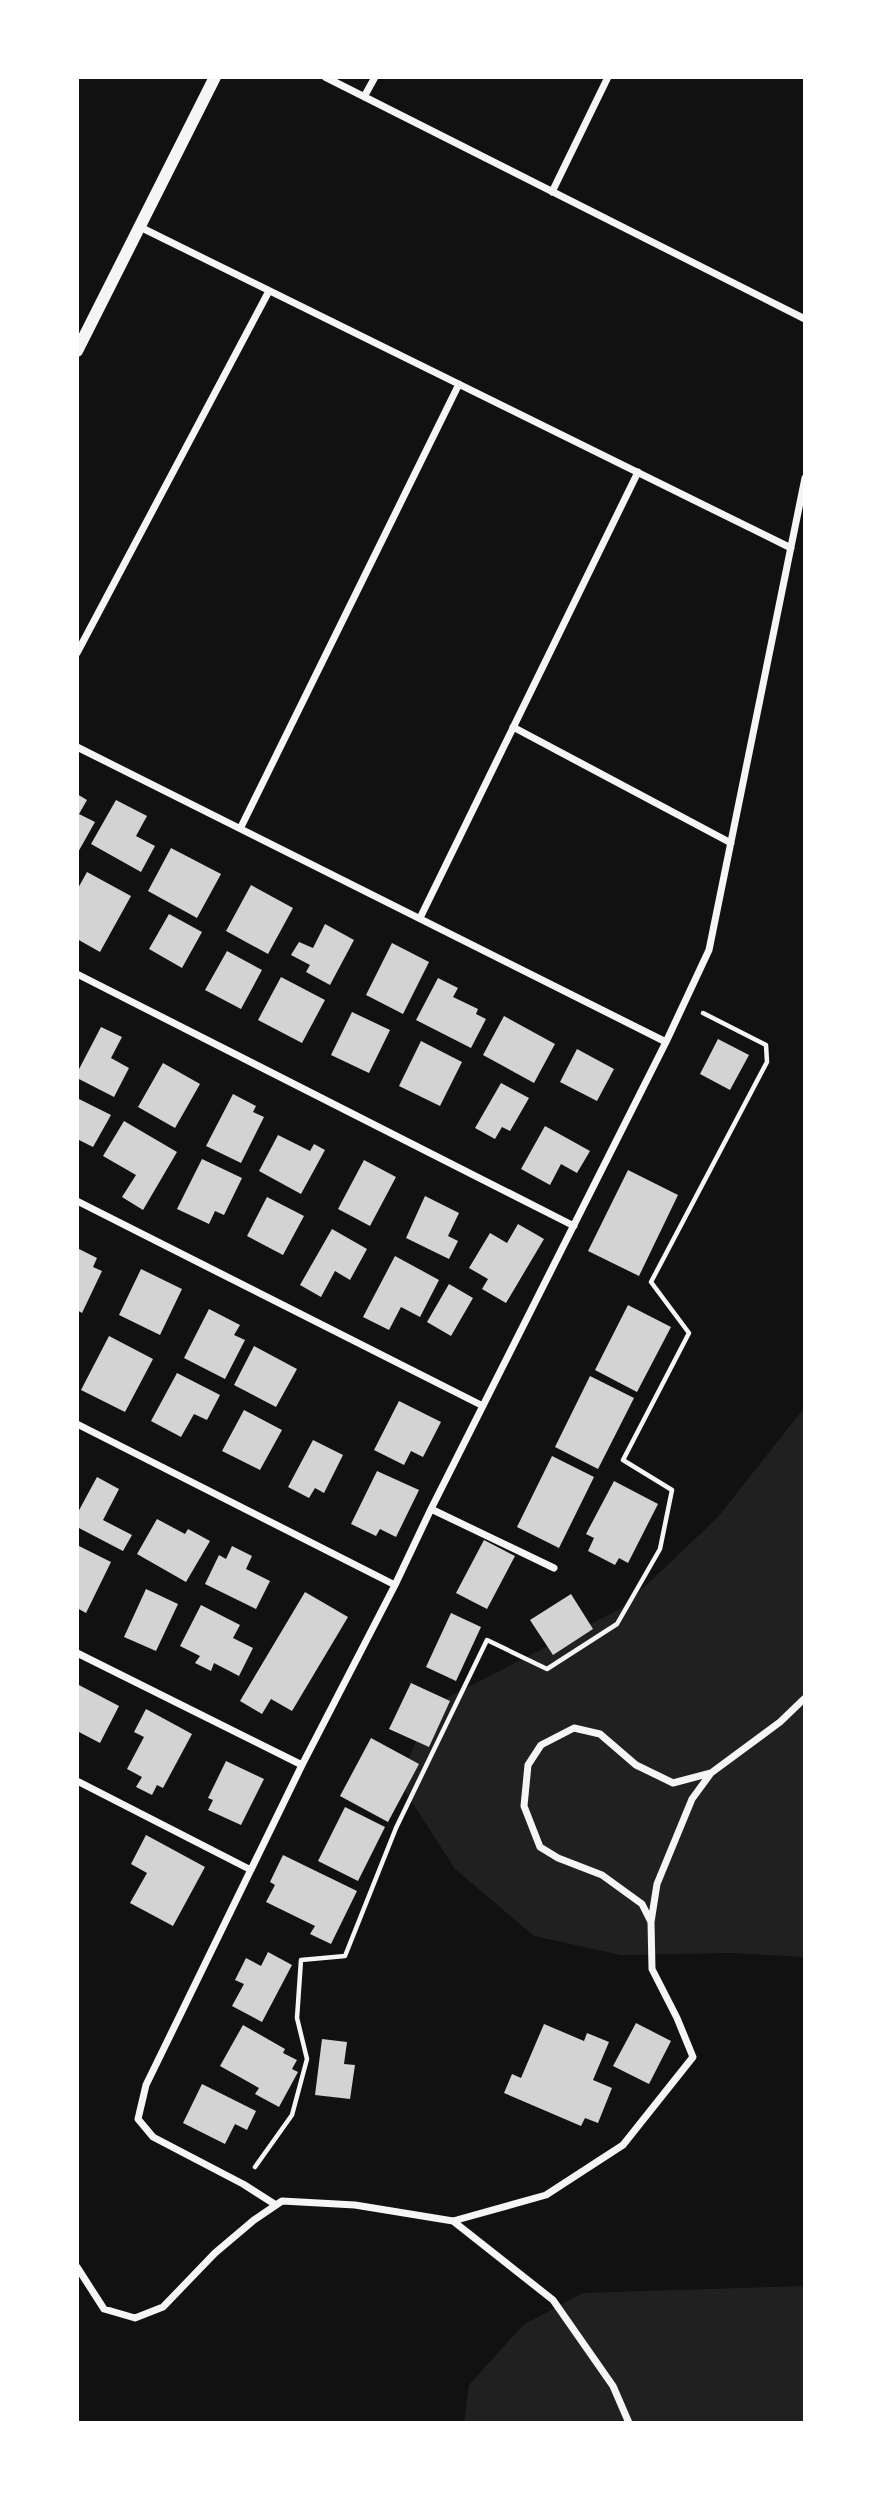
<svg xmlns="http://www.w3.org/2000/svg" width="882" height="2500" viewBox="0 0 882 2500" font-family="Mulish,sans-serif">
<rect width="100%" height="100%" fill="#111"/>
<path fill="#202020" d="M805 1407V1957L731 1953 621 1955 534 1936 455 1869 399 1782 431 1706 622 1608 718 1517Z
M805 2286V2423H464L469 2385 523 2325 583 2293Z"/>
<path fill="#d3d3d3" d="M77 794 87 800 79 814 95 822 77 854Z
M116 800 147 816 136 836 155 846 141 872 91 844Z
M171 848 221 874 197 918 148 891Z
M87 872 131 896 100 952 77 939V890Z
M251 885 293 908 268 954 226 931Z
M169 914 202 932 182 968 149 949Z
M325 924 354 940 330 985 306 972 310 965 291 955 299 942 313 948Z
M392 943 429 962 403 1014 366 995Z
M227 951 262 970 241 1009 205 990Z
M281 977 325 1000 302 1043 258 1020Z
M438 978 458 988 453 997 478 1009 476 1014 486 1019 471 1048 416 1020Z
M352 1012 390 1030 369 1073 331 1055Z
M504 1016 555 1044 534 1083 483 1055Z
M101 1027 122 1037 111 1058 129 1068 114 1097 77 1078V1073Z
M718 1039 749 1055 730 1090 700 1074Z
M421 1041 462 1062 440 1106 399 1086Z
M577 1049 614 1069 597 1101 560 1082Z
M163 1063 200 1084 175 1128 138 1107Z
M501 1083 529 1098 510 1131 502 1127 495 1139 475 1128Z
M233 1094 256 1106 253 1112 264 1117 241 1163 206 1146Z
M77 1098 111 1115 93 1147 77 1139Z
M124 1121 177 1152 143 1210 122 1197 136 1175 103 1156Z
M545 1126 590 1151 577 1173 561 1164 550 1185 521 1169Z
M278 1135 310 1151 314 1144 325 1150 301 1194 259 1171Z
M202 1159 242 1178 224 1215 215 1211 209 1224 177 1209Z
M364 1160 396 1177 370 1226 338 1209Z
M628 1170 678 1195 639 1276 588 1251Z
M425 1196 459 1213 448 1236 458 1241 449 1259 406 1238Z
M267 1197 304 1216 283 1255 247 1236Z
M518 1224 544 1239 506 1303 482 1289 488 1279 469 1268 490 1233 507 1243Z
M332 1229 367 1249 350 1280 335 1271 321 1297 300 1285Z
M77 1248 97 1258 93 1267 102 1271 82 1313 77 1310Z
M395 1256 439 1280 420 1317 401 1307 389 1330 363 1317Z
M141 1269 182 1289 160 1335 119 1315Z
M449 1284 473 1298 451 1336 427 1322Z
M628 1305 671 1327 637 1392 595 1370Z
M209 1309 240 1325 234 1335 245 1340 225 1379 184 1358Z
M109 1336 153 1359 125 1412 81 1390Z
M254 1346 297 1369 276 1407 234 1385Z
M177 1373 220 1395 207 1420 194 1414 181 1437 151 1421Z
M590 1376 634 1398 598 1469 555 1447Z
M399 1401 441 1422 423 1457 411 1451 404 1465 374 1450Z
M244 1410 282 1430 260 1470 222 1451Z
M313 1440 343 1455 324 1493 315 1488 309 1498 288 1487Z
M552 1456 594 1477 559 1548 517 1527Z
M377 1471 419 1490 396 1537 380 1529 376 1536 351 1524Z
M97 1477 119 1489 103 1520 132 1535 123 1551 77 1527V1514Z
M614 1481 658 1504 628 1563 619 1558 615 1565 588 1551 594 1538 586 1534Z
M157 1519 185 1534 188 1529 210 1541 186 1582 137 1554Z
M484 1540 515 1556 487 1609 456 1593Z
M77 1545 111 1562 86 1613 77 1608Z
M232 1546 252 1556 246 1569 270 1581 256 1609 205 1584 219 1555 226 1559Z
M146 1589 178 1604 156 1651 124 1637Z
M305 1592 348 1617 292 1711 271 1699 262 1714 240 1701Z
M571 1594 593 1629 553 1655 530 1620Z
M201 1605 240 1625 233 1638 253 1648 239 1676 214 1663 211 1671 195 1663 200 1656 180 1646Z
M451 1613 481 1627 456 1681 426 1667Z
M411 1683 450 1701 429 1747 389 1729Z
M77 1684 119 1706 100 1743 77 1731Z
M146 1709 192 1734 163 1788 157 1785 152 1795 136 1787 142 1777 127 1769 144 1737 134 1732Z
M371 1738 419 1764 388 1822 340 1796Z
M226 1761 264 1779 241 1825 208 1810 213 1800 208 1798Z
M345 1807 385 1827 358 1881 318 1861Z
M146 1835 205 1867 173 1926 130 1903 147 1873 131 1864Z
M283 1855 357 1891 331 1944 310 1934 315 1926 266 1902 275 1885 270 1882Z
M268 1952 292 1965 262 2022 232 2006 244 1984 235 1980 246 1958 261 1966Z
M636 2023 671 2041 649 2084 613 2066Z
M544 2024 584 2041 587 2033 609 2042 593 2080 612 2088 598 2123 585 2118 581 2126 504 2093 512 2074 521 2078Z
M243 2025 285 2049 283 2053 297 2060 292 2069 298 2072 279 2107 255 2094 259 2088 220 2066Z
M322 2039 347 2042 344 2064 355 2065 350 2099 315 2095Z
M202 2084 256 2111 247 2130 235 2124 225 2144 183 2123Z"/>
<g fill="none" stroke-linecap="round" stroke-linejoin="round">
<path stroke="#f5f5f5" stroke-width="4.5" d="M255 2167 292 2115 307 2059 297 2018 301 1960 345 1956 396 1828 487 1640 547 1669 617 1624 660 1549 672 1490 623 1460 689 1333 651 1282 767 1062 766 1045 703 1013"/>
<path stroke="#f5f5f5" stroke-width="7" d="M325 77 805 319
M364 97 375 77
M552 192 608 77
M140 227 791 548
M77 653 269 291
M513 727 731 843
M77 747 666 1042
M241 827 459 384
M420 918 638 472
M77 974 574 1226
M77 1201 483 1406
M77 1424 395 1585
M431 1509 554 1568
M77 1653 302 1765
M77 1781 251 1870
M651 1922 657 1884 692 1799 711 1773
M276 2205 243 2184 153 2137 138 2119 146 2085 302 1765 395 1585 431 1509 666 1042 709 950 805 478
M453 2221 553 2300 613 2386 629 2423
M77 2267 104 2309 135 2318 163 2307 215 2253 254 2220 282 2201 355 2205 453 2221 546 2195 623 2145 693 2057 677 2018 652 1969 651 1922 642 1904 602 1875 558 1858 540 1847 524 1806 528 1765 541 1745 574 1728 600 1734 636 1765 673 1783 711 1773 780 1722 805 1698"/>
<path stroke="#f5f5f5" stroke-width="12" d="M77 351 215 77"/>
</g>
<rect width="882" height="2500" fill="none" stroke="#ffffff" stroke-width="158"/>
</svg>
